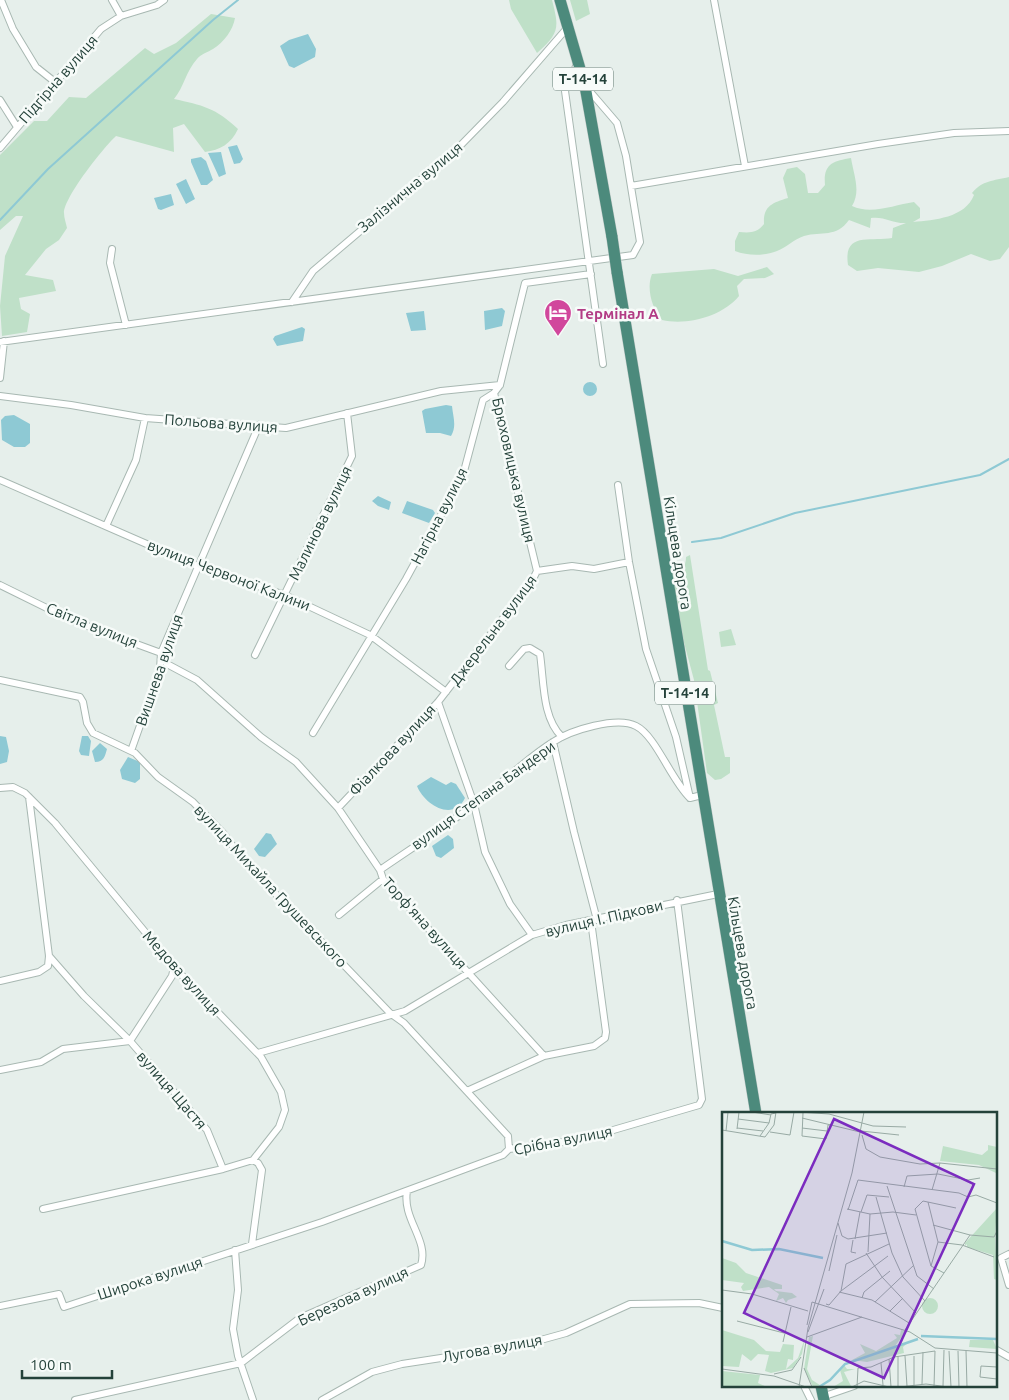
<svg xmlns="http://www.w3.org/2000/svg" width="1009" height="1400" viewBox="0 0 1009 1400" font-family="Ubuntu,sans-serif">
<rect width="100%" height="100%" fill="#e6efeb"/>
<path fill="#bfe0c8" d="M509 0H552C559 27 560 33 537 53L511 9Z
M570 0H587L590 14 576 21Z
M211 14 235 18C233 30 224 42 213 49 208 52 201 54 197 59 186 71 184 87 174 99 202 105 216 108 238 129 231 144 220 150 205 152L184 124 173 128 174 152 116 136C104 147 64 197 64 213 64 218 66 223 67 228L59 240 46 249 25 275 53 280 56 291 19 298 21 309 30 314 27 332 2 336 0 306 5 256 23 216H16L0 230V155L34 121H47L69 97 86 98 145 48 154 54 176 43Z
M851 158C854 176 861 191 852 206 871 215 894 205 914 202L920 208V218L913 222C934 220 965 218 974 195L972 193C983 180 993 181 1009 177V247L1000 259 990 261 971 254 942 266 919 272 878 268 857 271 848 265C843 231 871 242 892 238L893 228 906 223C894 224 884 216 871 218L870 228 849 220C836 238 822 231 804 236 794 239 786 248 777 251 764 256 748 256 735 251V241L739 232C750 233 757 233 764 224 763 206 772 203 788 198L783 178 787 169 797 167 805 174 808 193H818L825 185C823 164 833 161 851 158Z
M767 267 774 274 765 278 744 279 737 286 739 296C723 316 687 326 662 320 652 309 646 288 652 274L714 269 738 276Z
M690 555 708 670 710 671 718 703 714 705 725 757H730V773L721 779 715 780 707 773 694 680 679 624 672 573C682 570 686 567 686 557Z
M731 629 736 645 721 647 719 632Z"/>
<path fill="#8ec9d4" d="M308 34 316 49 315 57 294 68 289 66 280 46 289 40Z
M237 145 243 159 240 163 234 164 228 147Z
M221 152 226 174 219 177 208 153Z
M201 157 206 161 213 180 207 185H201L191 162V159Z
M186 179 195 199 186 204 176 184Z
M171 194 174 205 161 210 158 209 154 198Z
M502 308 505 311 502 326 485 330 484 311Z
M424 311 426 330 411 331 406 313Z
M302 327 305 329 303 341 277 346 273 339 275 336Z
M583 389a7 7 0 1 1 14 0a7 7 0 1 1-14 0Z
M446 405 452 406C453 417 457 426 451 436L440 433H426L422 411 425 409Z
M14 415 30 424V443L25 447H14L2 440 1 420 5 416Z
M378 496 391 502 389 510 378 506 372 501Z
M407 501 433 510 435 513 429 523 402 513Z
M0 736 6 737 9 751 7 762 0 764Z
M82 736H88L91 741 89 756 81 755 79 751Z
M100 743 107 749C105 756 104 762 95 762L92 751Z
M128 757 140 762V779L135 783 122 779 120 770Z
M431 777 446 785 451 782 456 784 465 798C453 823 424 804 417 786Z
M266 833 271 834 277 844 265 857 259 856 254 849Z
M448 835 453 839 454 848 441 858 436 856 432 846Z"/>
<g fill="none" stroke-linecap="round" stroke-linejoin="round">
<path stroke="#8ec9d4" stroke-width="2" d="M0 220 48 169 213 20 238 0
M692 542 721 538 795 513 980 475 1009 459"/>
<defs>
<path id="minor" d="M1 0 13 29 36 67 55 82
M112 0 121 16
M714 0 745 166
M578 62 565 91 603 364
M0 100 17 127
M0 148 101 29 121 16 157 5 164 0
M631 186 878 144 954 133 1009 131
M112 249 110 263 126 325
M292 302 313 271 457 149 503 102 568 27
M0 342 633 255 640 242 626 156 617 123 587 88
M0 378 4 341
M0 396 71 405 145 418 286 428 441 391 500 385
M0 480 197 566 285 595 370 635 446 692
M618 485 629 562 646 649 676 737 690 798
M106 526 136 460 145 418
M537 571 494 393 500 385 525 283 591 274
M537 571 572 566 594 569 629 562
M0 585 71 620 161 653 167 664 197 680 261 737 296 762 338 808 380 870 383 879 544 1056
M255 655 352 456 347 413
M509 666 524 649 530 648 540 654C544 681 542 718 562 737
M0 680 80 697 83 702 87 723 93 733 135 753 158 777 193 802 224 834 243 860 390 1013 404 1023 508 1136 509 1149
M438 702 474 804 485 852 510 904 532 935
M313 733 406 579 463 475 483 400 494 393
M553 742 574 832 597 920
M131 751 160 669 161 653 259 425
M0 788 13 787 25 793 55 823 174 967 261 1057 281 1092 285 1110 279 1127 253 1160 223 1169 43 1209
M338 808 438 702 532 581 537 571
M380 870C412 848 445 827 476 803 502 783 526 759 553 742 571 730 617 716 636 726 656 736 671 780 690 798L702 795
M339 915 383 879
M49 956 84 996 130 1041 207 1130 223 1169
M0 981 39 972 48 966 49 956 29 797
M130 1041 172 976 174 967
M258 1053 405 1011 532 935 566 925 718 894
M0 1070 41 1062 63 1049 130 1041
M467 1091 544 1056 594 1046 605 1038 606 1032 591 921
M252 1244 262 1170 258 1163 253 1160
M235 1250 238 1290 233 1329 238 1356 253 1400
M1009 1254 1001 1258 1009 1285
M0 1306 59 1294 64 1307 322 1222 503 1155 509 1149 579 1140 699 1105 702 1099 677 900
M995 1349 1009 1357
M804 1386 811 1400
M822 1397 854 1386
M75 1400 241 1363 300 1318 421 1265C429 1240 402 1219 407 1191
M322 1400 372 1372 402 1364 519 1346 566 1333 630 1304 699 1303 723 1308"/>
<path id="trunk" d="M560 0 585 86 612 237
M617 272 756 1114
M821 1386 824 1400"/>
</defs>
<use href="#minor" stroke="#a8b8b2" stroke-width="8"/>
<use href="#trunk" stroke="#c2cac8" stroke-width="12"/>
<use href="#minor" stroke="#fff" stroke-width="6"/>
<use href="#trunk" stroke="#4c8a7c" stroke-width="11"/>
<defs>
<path id="trunk-bridge" d="M612 237 617 272"/>
</defs>
<use href="#trunk-bridge" stroke="#c2cac8" stroke-width="12" stroke-linecap="butt"/>
<use href="#trunk-bridge" stroke="#4c8a7c" stroke-width="11"/>
</g>
<defs>
<symbol id="hotel-pin" viewBox="-11 -11 22 30"><path d="M0 17L-7.5 6A9.5 9.5 0 1 1 7.5 6Z" fill="#d1479c" stroke="#f7fbf9"/><path d="M-6-4.5h1.5V1H6V5H4.5V3h-9V5H-6ZM-4 0a1.8 1.8 0 1 1 3.6 0ZM.5 0V-2.5h3Q6-2.5 6 0Z" fill="#fff"/></symbol>
</defs>
<g fill-rule="evenodd">
<use href="#hotel-pin" x="542" y="297" width="32" height="43"/>
</g>
<g text-anchor="middle" dominant-baseline="central" stroke-width="5" stroke-linejoin="round" paint-order="stroke">
<g fill="#f7fbf9" stroke="#637a73" stroke-width="1">
<rect x="553" y="67.5" width="60" height="23" rx="4"/>
<rect x="655" y="681.5" width="60" height="23" rx="4"/>
</g>
<g font-size="14" font-weight="bold" fill="#24423a">
<text x="583" y="79">Т-14-14</text>
<text x="685" y="693">Т-14-14</text>
</g>
<g font-size="15" fill="#24423a" stroke="#f7fbf9">
<text transform="translate(58 79) rotate(-49)">Підгірна вулиця</text>
<text transform="translate(410 187) rotate(-40)">Залізнична вулиця</text>
<text transform="translate(221 423) rotate(4)">Польова вулиця</text>
<text transform="translate(514 470) rotate(77)">Брюховицька вулиця</text>
<text transform="translate(439 516) rotate(-63)">Нагірна вулиця</text>
<text transform="translate(320 523) rotate(-64)">Малинова вулиця</text>
<text transform="translate(678 553) rotate(81)">Кільцева дорога</text>
<text transform="translate(229 575) rotate(21)">вулиця Червоної Калини</text>
<text transform="translate(92 625) rotate(22)">Світла вулиця</text>
<text transform="translate(493 630) rotate(-53)">Джерельна вулиця</text>
<text transform="translate(159 670) rotate(-71)">Вишнева вулиця</text>
<text transform="translate(392 750) rotate(-47)">Фіалкова вулиця</text>
<text transform="translate(483 795) rotate(-36)">вулиця Степана Бандери</text>
<text transform="translate(271 886) rotate(47)">вулиця Михайла Грушевського</text>
<text transform="translate(604 918) rotate(-13)">вулиця І. Підкови</text>
<text transform="translate(425 923) rotate(48)">Торф'яна вулиця</text>
<text transform="translate(743 953) rotate(80)">Кільцева дорога</text>
<text transform="translate(182 973) rotate(48)">Медова вулиця</text>
<text transform="translate(172 1090) rotate(49)">вулиця Щастя</text>
<text transform="translate(563 1140) rotate(-11)">Срібна вулиця</text>
<text transform="translate(150 1278) rotate(-18)">Широка вулиця</text>
<text transform="translate(353 1296) rotate(-25)">Березова вулиця</text>
<text transform="translate(492 1348) rotate(-10)">Лугова вулиця</text>
</g>
<g font-size="15" font-weight="bold" fill="#b23c85" stroke="#f7fbf9" text-anchor="start">
<text x="577" y="313">Термінал А</text>
</g>
</g>
<g transform="translate(722 1112)">
<rect width="275" height="275" fill="#e6efeb"/>
<path d="M266 33 275 35 274 61 257 53 218 49 221 34 260 43 266 38ZM275 96 273 124 275 168 272 167 271 143 245 135V132L243 134V131ZM0 146 14 151 24 161 60 173V177H52L54 179 70 181 75 185 66 188 64 191 61 186 54 189 57 182 47 175 21 179 19 175 22 171 0 168ZM200 194a8 8 0 1 1 16 0a8 8 0 1 1-16 0ZM0 218 32 228 44 239 58 240 61 232 72 233 71 248 66 247 64 257 76 246 83 226 80 242 71 256 49 261 43 259 47 243 36 242 29 249 20 242 17 255 0 254ZM179 218 183 219 182 222 173 234 187 230 181 235 182 241 145 250 130 248 143 241 138 232 154 239 175 226 172 222 178 223ZM91 224 85 257 90 268 101 275H91L82 257 87 225ZM248 228H271L275 237 247 235ZM122 253 125 257H133L122 260 129 274 111 275 121 269 118 258ZM0 259 38 263 36 271 45 275H0Z" fill="#bfe0c8"/>
<path fill="none" stroke="#8ec9d4" stroke-width="2.5" d="M0 129 30 138 57 137 101 146M199 224 275 227M97 275 108 268 123 252 196 227"/>
<path fill="none" stroke="#98aaa4" stroke-width="1" d="M30 0 49 3M77 0 107 2 151 14 184 15M81 1 80 24 104 27 106 13H109M80 6 138 20M16 7 47 11M15 16 41 19M80 16 105 19M15 17 17 0M0 18 43 25 52 13 54 0M4 19 6 0M139 19 177 23M48 20 68 23 72 0M140 23 144 37 158 45 198 52 218 51 275 57M38 24 47 11 49 2 54 1M165 74 195 164 212 177M182 75 185 64 216 62 246 68 258 66M210 78 218 51M154 85 170 141 181 165 203 189M206 90 216 130M125 97 148 102 171 100 194 103M126 98 136 68 237 81 246 85 254 83 275 91M139 100 145 83 167 85M116 111 120 124 126 127 165 121M211 113 248 123 272 125 275 119M133 127 138 100M131 128 129 140 134 141M216 130 240 133 272 145M146 140 148 102M144 141 160 165 194 201M124 152 167 132M209 154 216 130M107 159 115 123M222 161 209 154 193 97 201 89 234 96M0 178 30 182 86 199M119 179 166 144M117 180 150 188 187 211M140 186 142 180 168 159M153 190 192 153M104 192 107 193 119 179 124 152M168 199 181 186M15 209 62 221M85 213 90 190 188 220 213 236 275 241M183 218 248 123M86 220 102 177M85 225 140 205M61 230 69 195M227 239 229 275M236 239 237 275M244 239 245 275M176 244V275M183 244 185 274M167 247 169 275M159 251 161 273M275 255 259 254 258 265 275 267M82 256 90 275M0 257 52 264 84 275M52 262 70 258 79 245M200 272 201 240M192 273V244M221 274 222 238M77 275 86 216 130 61 142 0M130 275 142 269 167 275M135 275 136 256 149 255 172 245 213 239M178 275 204 272 226 275M212 275 213 239"/>
<path fill="#7b2cbf" fill-opacity="0.15" stroke="#7b2cbf" stroke-width="2.5" d="M112 7 252 72 162 266 22 201Z"/>
<rect width="275" height="275" fill="none" stroke="#24423a" stroke-width="2.5"/>
</g>
<path d="M22 1370v8h90v-8" fill="none" stroke="#24423a" stroke-width="2.5"/>
<text x="30" y="1370" font-size="15" fill="#24423a" stroke="#f7fbf9" stroke-width="4" paint-order="stroke">100 m</text>
</svg>
